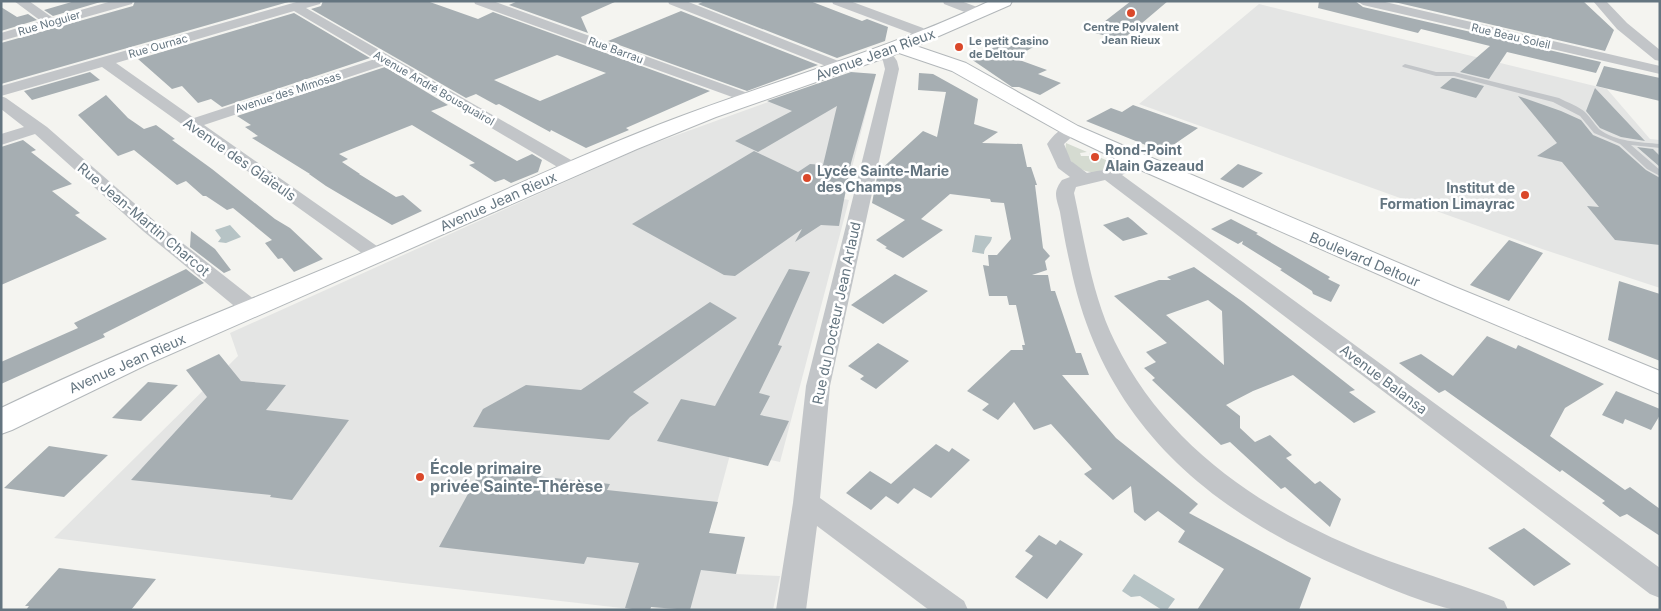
<svg xmlns="http://www.w3.org/2000/svg" width="1661" height="611" viewBox="0 0 1661 611" font-family="Inter,sans-serif">
<rect width="100%" height="100%" fill="#f4f4f0"/>
<path fill="#e4e5e4" d="M1259 4 1607 89 1650 139 1660 140V288L1542 249 1139 104Z
M864 73 876 74 844 199 849 200 780 462 731 451 709 533 736 574 780 576 773 610H676L651 607 650 610H639L403 583 54 538 238 356 230 333 641 148 840 76 846 79Z"/>
<path fill="#d5dbd1" d="M1066 143 1087 152 1080 153 1081 156H1089L1090 153 1115 164C1109 167 1103 171 1096 172 1081 174 1063 159 1066 143Z"/>
<path fill="#b6c3c5" d="M230 225 241 237 226 243 218 242 221 238 215 230Z
M975 235 992 237C991 245 984 246 984 254L972 252Z
M1134 574 1175 599 1167 610H1162L1140 596 1131 597 1122 591Z"/>
<path fill="#a6aeb2" fill-rule="evenodd" d="M75 1H104L53 16 44 10Z
M135 1H292L1 84V43L133 6Z
M323 1H427L478 19 493 12 710 91 626 128 629 130 586 148 551 130 550 132 499 104 496 105 476 94 466 98 311 9 321 6ZM557 55 606 73 540 101 494 80Z
M518 1H617L581 17 588 33 509 5Z
M705 1H810L862 21 867 19 888 27 885 41 837 58 698 4Z
M1131 1H1168L1122 40 1091 32Z
M1319 1H1355L1363 7 1601 62 1596 73 1507 52 1489 79 1460 72 1490 46 1421 29 1418 33 1318 8Z
M1390 1H1583L1614 30 1605 51Z
M1 7 17 17 28 14 37 20 1 31Z
M681 11 818 65 747 91 608 41Z
M294 13 370 58 222 107 211 99 198 103 182 86 172 89 138 59Z
M1014 37 1037 45 1014 58 1047 70 1038 74 1061 83 1040 95 1019 87H1012L971 59Z
M1604 66 1660 78V101L1596 86Z
M385 67 448 105 431 111 517 161 532 154 542 160 538 172 511 183 504 179 495 182 469 165 475 163 412 125 339 154 348 159 342 162 360 174H359L396 197 403 195 422 211 392 225 326 186 309 174H310L252 138 258 136 245 127 251 125 237 116Z
M90 72 100 80 32 100 24 91Z
M851 72 876 74 851 163 839 226 821 225 795 242 802 229 735 276 724 275 632 224 754 151 798 172 810 164 823 165 837 106 758 152 735 141 792 111 767 101Z
M919 73 933 74 978 99 974 124 998 132 982 143 1022 144 1027 167H1031L1037 185H1035L1043 248 1050 256 1045 261 1047 270 1032 275H1048L1051 291H1055L1076 353H1081L1089 375H1062L1116 438 1198 504 1189 513 1311 578 1299 610H1197L1224 569 1178 542 1185 531 1158 511 1145 521 1134 512 1131 486 1113 500 1084 474 1092 469 1051 424 1034 430 1014 402 998 420 982 410 989 404 967 391 1011 350H1023L1022 345H1025L1016 305H1009L1007 296H989L983 265 989 266 988 255H997L1011 239 1004 203 991 202 990 199 950 194 921 219 943 230 903 258 885 248 887 247 876 240 905 220 872 203 878 172 923 131 937 137 946 92 918 90Z
M1452 78H1454L1484 86 1476 98 1440 88Z
M1595 88 1645 141 1621 137 1600 128 1586 111Z
M106 95 128 118 144 129 156 125 175 139 172 140 212 169 275 219 290 228 323 259 294 272 282 258 278 259 265 243 272 240 233 208 227 210 206 196H203L186 181 177 185 134 150 118 156 78 115Z
M1518 96 1561 111 1581 120 1593 135 1619 146 1646 170 1660 178V245L1615 240 1587 206 1599 207 1562 162 1537 156 1557 143Z
M1133 105 1167 117 1198 128 1163 152 1086 121 1111 108 1122 112Z
M23 140 36 150 31 152 72 184 52 191 80 213 75 215 107 239 1 285V147Z
M1637 147 1653 149 1660 156V167Z
M1238 164 1263 173 1243 188 1220 179Z
M1128 217 1132 220 1148 234 1123 241 1103 225Z
M1231 219 1258 233 1256 234 1330 277 1328 279 1340 285 1331 302 1313 294 1312 291 1280 270 1282 269 1242 244 1243 241 1238 244 1211 229Z
M191 231 215 249 231 270 224 273 190 247Z
M1509 240 1543 253 1509 301 1470 285Z
M1194 267 1243 302 1355 390 1349 392 1376 412 1354 423 1293 375 1253 391 1226 405 1240 416V428L1255 442 1270 435 1292 455 1286 458 1315 484 1320 481 1341 499 1330 527 1285 487 1281 489 1230 442 1221 445 1152 380 1155 378 1144 368 1156 362 1146 352 1167 343 1114 296 1159 280H1171L1167 277ZM1208 300 1222 311 1224 365 1166 315Z
M186 269 204 283 103 334 105 337 1 384V362L78 328 74 323Z
M789 269 810 272 778 345 782 346 759 393 770 396 760 415 789 421 768 466 657 441 681 399 715 406Z
M895 274 928 291 883 324 851 305Z
M1619 281 1660 294V361L1608 340Z
M710 302 737 318 633 392 649 403 630 417 609 440 473 427 483 409 526 385 581 390Z
M1487 336 1516 349 1518 345 1604 384 1565 408 1550 436 1625 490 1630 487 1660 509V536L1627 514 1620 517 1602 503 1605 501 1562 470 1560 472 1445 390 1439 393 1399 363 1421 354 1453 376Z
M878 343 909 361 876 389 860 379 864 376 848 366Z
M219 354 241 381 286 385 266 410 349 420 292 500 270 497 271 495 131 480 207 397 186 370Z
M148 382 178 385 141 421 112 418Z
M1616 391 1660 409V415L1651 430 1625 419 1623 424 1602 415Z
M936 444 949 452 952 448 970 460 931 498 914 488 898 504 886 496 871 510 846 493 870 471 891 484Z
M49 446 108 455 64 497 4 488Z
M481 470 610 484 607 490 718 502 709 533 745 537 736 574 701 570 690 610 651 607 650 610H639L625 608 639 563 587 557 584 564 439 547Z
M1524 528 1571 564 1534 586 1488 548Z
M1039 535 1056 545 1060 540 1083 554 1047 599 1015 577 1033 556 1025 551Z
M59 568 83 571 156 579 131 610H26L29 606H25Z"/>
<g fill="none" stroke-linecap="round" stroke-linejoin="round">
<defs>
<path id="secondary" d="M990 1H1012L1010 5 916 46 966 63 1078 126 1145 155 1455 287 1660 371V394L1435 299 1129 165 1064 134 952 71 899 53 716 117 637 149 148 364 12 430 1 434V408C119 351 241 304 362 253 461 211 558 164 658 125 768 82 883 52 990 1Z"/>
</defs>
<use href="#secondary" stroke="#b2b7ba" stroke-width="2"/>
<path fill="#c2c5c8" fill-rule="evenodd" d="M1405 64 1436 72H1454L1559 98C1568 103 1579 106 1586 113 1591 118 1594 124 1599 129 1615 142 1640 142 1660 144V148L1631 145 1660 170V176L1647 169 1620 144 1594 133 1580 116 1553 102 1454 76H1436L1403 67 1402 66Z"/>
<path fill="#c2c5c8" fill-rule="evenodd" d="M14 1H29L53 18 112 1H133L132 4 1 41V33L41 21Z
M300 1H321L320 4 306 8 578 164 581 168 578 172 572 173 566 172 385 65 204 125 384 251 387 255 384 259 377 261 370 259 102 67 1 96V86ZM294 11 375 59 194 118 116 63Z
M474 1H493L756 96 759 99 756 102H746L475 4Z
M668 1H686L846 64 848 67 846 70H836L669 4Z
M832 1H850L923 28 931 37 924 41 919 40 913 34 833 4Z
M943 1H961L985 10 987 13 985 16H975L944 4Z
M1357 1H1381L1660 66V74L1363 5Z
M1593 1H1606L1627 23 1660 50V61L1655 60 1617 29Z
M884 48 889 49 897 61 899 69 830 386 820 498 964 601 968 610H929L817 526 806 610H776L793 503 806 386 885 69 883 61 877 52 879 49Z
M1 96 6 98 47 127 157 223 260 304 263 309 260 314 252 316 244 314 143 231 35 134 1 145V134L24 127 1 109Z
M1071 125 1077 127 1079 130 1064 144 1071 161 1087 173C1095 171 1106 170 1114 167 1125 162 1131 153 1143 156L1146 160 1143 164 1122 175 1660 568V598L1650 594 1105 180 1076 187 1074 193C1085 243 1092 296 1115 342 1169 453 1277 520 1389 561 1427 575 1466 586 1504 601L1508 610C1491 610 1467 611 1451 609 1417 601 1374 582 1342 568 1203 507 1101 419 1070 264 1066 247 1063 230 1060 212 1059 207 1056 200 1056 194 1056 189 1059 184 1062 180L1070 177 1058 168 1047 144C1053 135 1061 128 1071 125Z"/>
<use href="#secondary" fill="#fff" fill-rule="evenodd"/>
</g>
<g fill="#da482a" stroke="#fff" stroke-width="2">
<circle cx="1131" cy="13" r="5"/>
<circle cx="959" cy="47" r="5"/>
<circle cx="1095" cy="157" r="5"/>
<circle cx="807" cy="178" r="5"/>
<circle cx="1525" cy="195" r="5"/>
<circle cx="420" cy="477" r="5"/>
</g>
<g text-anchor="middle" dominant-baseline="central" stroke-width="5" stroke-linejoin="round" paint-order="stroke">
<g font-size="11" fill="#647580" stroke="#fff">
<text transform="translate(49 23) rotate(-16)">Rue Noguier</text>
<text transform="translate(1511 36) rotate(13)">Rue Beau Soleil</text>
<text transform="translate(158 46) rotate(-16)">Rue Ournac</text>
<text transform="translate(616 50) rotate(20)">Rue Barrau</text>
<text transform="translate(434 88) rotate(30)">Avenue André Bousquairol</text>
<text transform="translate(288 92) rotate(-18)">Avenue des Mimosas</text>
</g>
<g font-size="11" font-weight="bold" fill="#647580" stroke="#fff">
<text x="1131" y="27">Centre Polyvalent<tspan x="1131" dy="13">Jean Rieux</tspan></text>
<text x="969" y="41" text-anchor="start">Le petit Casino<tspan x="969" dy="13">de Deltour</tspan></text>
</g>
<g font-size="14" fill="#647580" stroke="#fff">
<text transform="translate(875 54) rotate(-20)">Avenue Jean Rieux</text>
<text transform="translate(240 159) rotate(35)">Avenue des Glaïeuls</text>
<text transform="translate(498 201) rotate(-24)">Avenue Jean Rieux</text>
<text transform="translate(144 219) rotate(40)">Rue Jean-Martin Charcot</text>
<text transform="translate(1365 259) rotate(23)">Boulevard Deltour</text>
<text transform="translate(836 313) rotate(-78)">Rue du Docteur Jean Arlaud</text>
<text transform="translate(127 363) rotate(-24)">Avenue Jean Rieux</text>
<text transform="translate(1384 379) rotate(37)">Avenue Balansa</text>
</g>
<g font-size="14" font-weight="bold" fill="#647580" stroke="#fff" text-anchor="start">
<text x="1105" y="149">Rond-Point<tspan x="1105" dy="16">Alain Gazeaud</tspan></text>
<text x="817" y="170">Lycée Sainte-Marie<tspan x="817" dy="16">des Champs</tspan></text>
<text x="1515" y="187" text-anchor="end">Institut de<tspan x="1515" dy="16">Formation Limayrac</tspan></text>
</g>
<g font-size="16" font-weight="bold" fill="#647580" stroke="#fff" text-anchor="start">
<text x="430" y="468">École primaire<tspan x="430" dy="18">privée Sainte-Thérèse</tspan></text>
</g>
</g>
<rect width="1661" height="611" fill="none" stroke="#647580" stroke-width="5"/>
</svg>
